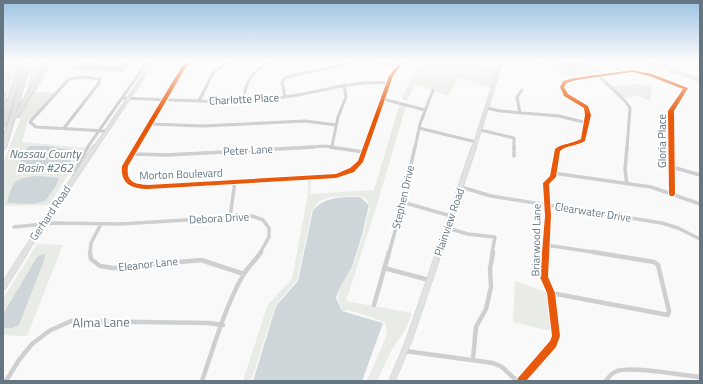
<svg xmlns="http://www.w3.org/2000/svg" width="703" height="384" viewBox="0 0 703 384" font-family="'Titillium Web',sans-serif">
<rect width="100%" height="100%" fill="#f9f9f9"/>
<path fill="#e8ebe6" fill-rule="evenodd" d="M3 62H18L7 97 3 86Z
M33 62H45L26 94Z
M49 62H54L36 92 56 93 32 119 28 120 22 142 85 148 49 205 3 206V163L30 95ZM48 146 76 151 66 166 20 171V161Z
M421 62H477L476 64 498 69 492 88 459 78 448 96 415 84 407 101 402 99 409 81Z
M547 62H554L555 64 584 67 577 62C589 62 593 63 602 72L566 77 546 67Z
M632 84 651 85V101L638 96 622 98 610 87Z
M400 103 406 106 376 208 346 301 412 313 406 329 391 351 377 381H367L387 334 385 322 349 310 342 311 338 299 339 289 352 269 363 236 370 205 366 199 360 196 331 197 319 201 312 210 297 280 275 306 251 381H243L268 304 292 279 308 194V180H311L310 194 374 190Z
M37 244 63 245 27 336 3 335V328H12L19 325 44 261V255L37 257 3 314V299Z
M515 281 546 292 551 331 513 322Z"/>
<path fill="#ced6d9" d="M554 62H577L585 67C575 70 560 71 554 62Z
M30 146H48L76 151C73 156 70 164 65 167 53 175 34 172 20 171 20 160 21 152 30 146Z
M39 176 59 178 56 186 45 201 32 204 7 203C13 179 16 178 39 176Z
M360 197 369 205 362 235 352 267 339 289 336 298 342 311 383 323 362 381H253L276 306 298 281 313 210C326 196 342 197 360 197Z
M44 254 45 256 44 261 19 325 12 328H3V314L37 257Z"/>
<path fill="#d0d2d3" stroke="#e8e8e8" d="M77 62H100L97 65 112 66 119 65 122 62H131L125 71 121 72 70 69Z"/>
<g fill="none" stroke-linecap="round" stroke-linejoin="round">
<defs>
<path id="secondary-far2" d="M650 62 700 80
M95 148 153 62
M474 148 501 62"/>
<path id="secondary-far1" d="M24 253 95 147
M438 253 474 147"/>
<path id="secondary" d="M3 287 25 252
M392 381 409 340 439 252"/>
<path id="highway" d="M20 62H24L6 125 3 127V117L5 111H3V92L5 94 7 103Z
M27 62H31L16 112 45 62H49L19 117H15L6 148 3 150V139Z"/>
</defs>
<use href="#secondary-far2" stroke="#d5d6d7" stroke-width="4.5"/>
<use href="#secondary-far1" stroke="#d5d6d7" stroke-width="6"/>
<use href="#secondary" stroke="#d5d6d7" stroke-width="7"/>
<use href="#highway" stroke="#d5d6d6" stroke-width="2"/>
<path stroke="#cecfd0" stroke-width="3" d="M380 62 397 67
M614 62 620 72
M541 63 544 62
M664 66 667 62
M598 75 625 101 630 108 627 148
M285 97 282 82 286 77 355 62
M122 98C174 100 226 104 277 98 315 94 350 80 388 83
M383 99 425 110
M243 100C247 79 251 73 269 62
M199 101 213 73 228 62
M487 108 500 111 559 116 587 123
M520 113 517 97 522 90
M150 124 203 126 305 121 336 125
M64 128 99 83 100 79 85 77 69 79 30 122 36 127 106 131
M419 128 476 142
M480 130 514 138V148
M332 146 338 117 346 97 344 85
M87 148 147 62
M136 148 184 66 189 62
M297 148 326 146 336 148
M365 148 391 76 402 62
M415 148 420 124 433 90
M560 148 583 140 588 115 586 107 566 95 562 87 565 82 575 79 633 71 650 75 686 88 671 111V148"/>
<path stroke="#cecfd0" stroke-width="3.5" d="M136 147C125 166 112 186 148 187L336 176C355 169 359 166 366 147
M330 147 364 152
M514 147V156
M627 147 625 170 627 184
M671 147 672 194
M133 154 167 155 314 147
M672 167 700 175
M553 173 651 187 700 204
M73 179 76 169 88 147
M461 187 491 196 662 223 678 228 700 239
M402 202 451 216
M230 217 235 181
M14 227 54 223 120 224 252 216 263 220 269 228V237L260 253
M447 228 468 234 495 237 492 253
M546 245 599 253
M90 253 91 243 101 224
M389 253 399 217 415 147
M546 253 548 216 546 183 553 177 557 150 562 147"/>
<path stroke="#cecfd0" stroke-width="4.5" d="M90 252 91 259 100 266 113 268 201 260 244 274
M384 268 429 280
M551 293 668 315 669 311 658 265 654 262 593 252
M374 305 389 252
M405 351 493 363 502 367 517 381
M473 359 476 327 486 309 491 287 490 269 493 252
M6 381 19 360 32 344 49 331 71 321 208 323 223 325
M202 381C214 346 224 310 242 277 247 268 255 261 261 252
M521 381 553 344 556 336 551 293 544 277 546 252
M606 381C609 376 612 373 617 371 633 366 681 375 700 377"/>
<use href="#secondary-far2" stroke="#e1e2e2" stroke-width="3.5"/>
<use href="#secondary-far1" stroke="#e1e2e2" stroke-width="4.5"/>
<use href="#secondary" stroke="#e1e2e2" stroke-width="5.5"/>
<use href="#highway" fill="#e1e2e2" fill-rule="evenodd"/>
<defs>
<path id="cycleway" d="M186 62H191L186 67 128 166C126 182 134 184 148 185L336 174 350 168 358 161 389 76 400 62H404L393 76 363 162 354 172 336 178 148 189C132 189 120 184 122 166L182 66Z
M633 70 652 74 688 88 674 111 675 194 674 196H670L669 194 668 111 683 89 649 76 633 72 576 80 567 83 564 87 568 94 588 106 591 115 585 141C577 146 567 145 560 151L556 177 549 184 551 216 548 277 555 293 560 336 556 347 526 381H517L518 378 550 341 552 336 547 293 540 277 545 216 543 183 550 176 555 149C563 143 572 144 581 139L585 115 584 108 564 96 560 87 563 81 575 78Z"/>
</defs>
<use href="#cycleway" stroke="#fff" stroke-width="2"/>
<use href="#cycleway" fill="#e8590c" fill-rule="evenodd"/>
</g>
<linearGradient id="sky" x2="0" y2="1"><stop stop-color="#9dc2e2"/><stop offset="0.53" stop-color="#fcfcfc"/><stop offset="1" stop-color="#fcfcfc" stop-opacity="0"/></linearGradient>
<rect width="703" height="116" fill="url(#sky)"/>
<g text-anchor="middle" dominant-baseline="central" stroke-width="4" stroke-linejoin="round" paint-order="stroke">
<g font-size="11" fill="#657683" stroke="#fff">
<text transform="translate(244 99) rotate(-3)">Charlotte Place</text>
<text transform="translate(662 141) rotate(-90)">Gloria Place</text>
<text transform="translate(248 150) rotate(-3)">Peter Lane</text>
<text transform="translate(181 174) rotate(-2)">Morton Boulevard</text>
<text transform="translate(403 197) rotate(-77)">Stephen Drive</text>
<text transform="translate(593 212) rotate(9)">Clearwater Drive</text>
<text transform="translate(50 213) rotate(-56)">Gerhard Road</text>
<text transform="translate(219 218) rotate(-3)">Debora Drive</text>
<text transform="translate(449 222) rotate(-71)">Plainview Road</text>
<text transform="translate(536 240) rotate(-89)">Briarwood Lane</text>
<text transform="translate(148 264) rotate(-6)">Eleanor Lane</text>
</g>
<g font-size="12" font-style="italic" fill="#60757c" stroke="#fff">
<text x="45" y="153">Nassau County<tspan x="45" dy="14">Basin #262</tspan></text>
</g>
<g font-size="13" fill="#657683" stroke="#fff">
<text transform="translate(101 322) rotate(-1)">Alma Lane</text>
</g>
</g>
<rect width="703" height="384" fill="none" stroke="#657683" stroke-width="8"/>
</svg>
